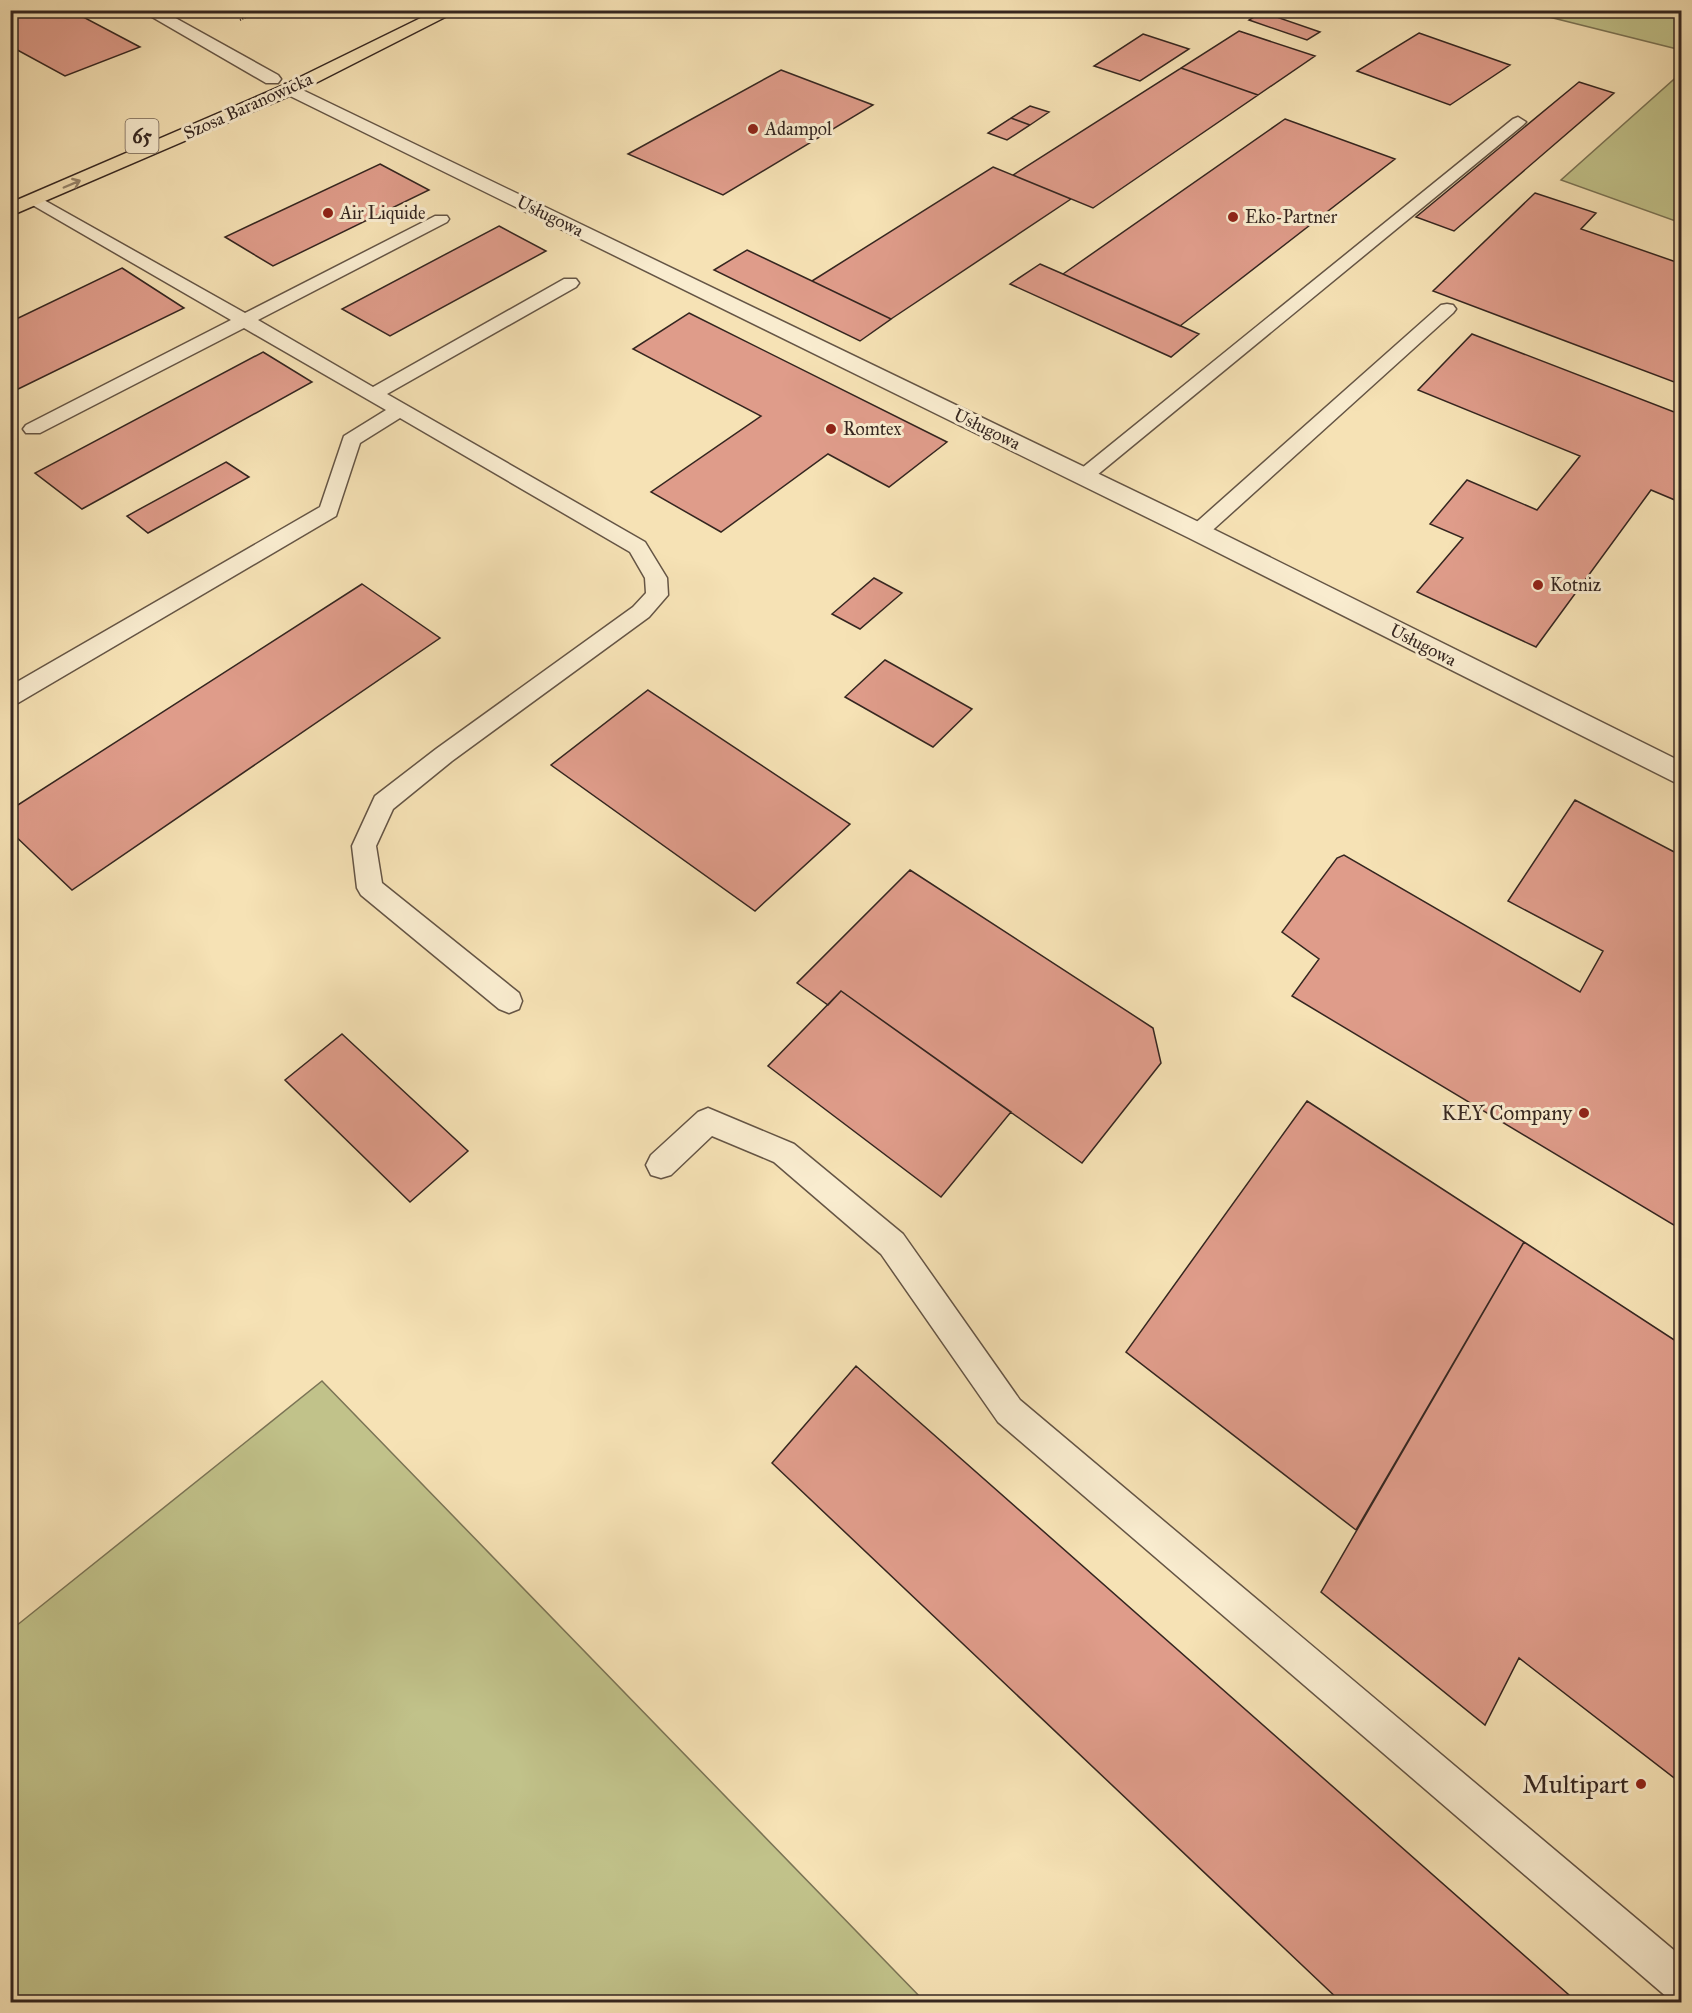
<svg xmlns="http://www.w3.org/2000/svg" width="1692" height="2013" viewBox="0 0 1692 2013" font-family="'IM FELL Great Primer',serif">
<rect width="100%" height="100%" fill="#f6e2b5"/>
<filter id="stains"><feTurbulence type="fractalNoise" baseFrequency=".00333" numOctaves="4"/><feColorMatrix values="0 0 0 0 .2 0 0 0 0 .09 0 0 0 0 .02 0 0 0 .5 -.17"/></filter>
<radialGradient id="worn" r=".72"><stop offset=".6" stop-color="#630" stop-opacity="0"/><stop offset="1" stop-color="#630" stop-opacity=".3"/></radialGradient>
<path fill="#c1c28a" stroke="#7b7455" stroke-width="1.5" d="M1525 11H1681V50Z
M1681 73V223L1561 180Z
M322 1381 925 2002H11V1630Z"/>
<path fill="#df9c8a" stroke="#352620" stroke-width="1.5" d="M10 10H70L140 47 65 76 10 46Z
M1262 12 1320 32 1307 40 1249 20Z
M1239 31 1315 56 1258 95 1181 68Z
M1419 33 1510 65 1450 105 1357 71Z
M1143 34 1189 49 1140 81 1094 66Z
M1181 68 1258 95 1093 208 1013 175Z
M781 70 873 105 723 195 628 154Z
M1579 82 1614 93 1454 231 1416 217Z
M1030 106 1049 112 1030 125 1011 118Z
M1011 118 1030 125 1007 140 988 133Z
M1285 119 1395 159 1180 326 1063 274Z
M380 164 429 190 273 266 225 237Z
M993 167 1071 199 891 319 812 281Z
M1535 193 1596 213 1581 229 1682 264V385L1433 291Z
M499 226 546 251 390 336 342 309Z
M747 250 812 281 891 319 860 341 714 270Z
M1040 264 1063 274 1199 334 1171 357 1010 284Z
M122 268 184 308 10 393V322Z
M689 313 947 442 889 487 828 454 721 532 651 492 761 416 633 349Z
M1472 334 1682 415V503L1651 490 1536 647 1417 592 1463 538 1430 524 1467 480 1537 510 1580 456 1418 390Z
M263 352 312 382 82 509 35 473Z
M226 462 249 477 148 533 127 516Z
M874 578 902 593 860 629 832 614Z
M362 584 440 638 72 890 10 831V810Z
M885 660 972 709 933 747 845 697Z
M648 690 850 824 755 911 551 765Z
M1575 800 1682 856V1230L1292 996 1319 959 1282 932 1337 858 1344 855 1580 992 1603 951 1508 901Z
M910 870 1153 1028 1161 1063 1082 1163 841 991 828 1005 797 983Z
M841 991 1011 1112 941 1197 768 1066Z
M342 1034 468 1151 410 1202 285 1080Z
M1307 1101 1524 1242 1356 1530 1126 1352Z
M1524 1242 1682 1345V1784L1519 1658 1485 1725 1321 1592Z
M856 1366 1577 2002H1341L772 1463Z"/>
<g fill="none" stroke-linecap="round" stroke-linejoin="round">
<defs>
<path id="service" d="M1518 117 1526 122 1523 125 1091 480 1084 482 1077 480 1074 476 1077 472 1513 119Z
M35 195 245 313 435 216H447L449 219 447 222 258 320 373 387 564 279H576L579 283 576 287 387 394 645 542 667 578 668 595 649 617 452 761 393 809 376 846 382 883 519 993 522 1001 519 1009 509 1013 499 1009 361 895 357 888 352 846 375 796 436 749 633 607 646 593 645 578 630 552 400 418 360 443 336 516 18 703 10 705V686L320 507 344 436 386 410 244 328 40 433H26L23 429 26 425 231 320 29 203 27 200 29 197Z
M1447 304 1453 305 1456 309 1453 313 1205 537 1198 539 1191 537 1188 532 1191 527 1441 305Z
M708 1108 794 1144 903 1234 1020 1400 1682 1957V2002L1668 1998 998 1422 881 1254 774 1162 712 1136 671 1175 661 1178 651 1175 646 1165 651 1155 698 1112Z"/>
<path id="minor" d="M140 10H161L278 75 281 79 278 83H266Z
M290 84 1207 526 1682 762V786L1189 538 284 93 281 89 284 85Z"/>
<path id="primary" d="M437 10H459L296 93 10 216V203L284 85Z"/>
</defs>
<use href="#service" stroke="#655545" stroke-width="3"/>
<use href="#minor" stroke="#655545" stroke-width="3"/>
<use href="#primary" stroke="#352620" stroke-width="3"/>
<path stroke="#352620" stroke-width="2" stroke-dasharray="1 1.5" stroke-linecap="butt" d="M240 20 260 10"/>
<use href="#service" fill="#f9eccf" fill-rule="evenodd"/>
<use href="#minor" fill="#f9eccf" fill-rule="evenodd"/>
<use href="#primary" fill="#f6e2b5" fill-rule="evenodd"/>
</g>
<defs><path id="oneway-shaft" d="M-6 0H5M1.5-3L5.5 0L1.5 3" fill="none" stroke-width="1.6" stroke-linecap="round" stroke-linejoin="round" transform="scale(1.5)"/></defs>
<use stroke="#96846a" href="#oneway-shaft" transform="translate(72 184) rotate(-23)"/>
<g fill="#8f2418" stroke="#f9eccf" stroke-width="2">
<circle cx="753" cy="129" r="6"/>
<circle cx="328" cy="213" r="6"/>
<circle cx="1233" cy="217" r="6"/>
<circle cx="831" cy="429" r="6"/>
<circle cx="1538" cy="585" r="6"/>
<circle cx="1584" cy="1113" r="6"/>
<circle cx="1641" cy="1784" r="6"/>
</g>
<g text-anchor="middle" dominant-baseline="central" stroke-width="6" stroke-linejoin="round" paint-order="stroke">
<g font-size="18" fill="#352620" stroke="#f9eccf">
<text transform="translate(248 106) rotate(-24)">Szosa Baranowicka</text>
<text transform="translate(550 216) rotate(26)">Usługowa</text>
<text transform="translate(987 429) rotate(26)">Usługowa</text>
<text transform="translate(1423 645) rotate(27)">Usługowa</text>
</g>
<g font-size="18" fill="#352620" stroke="#f9eccf" text-anchor="start">
<text x="765" y="129">Adampol</text>
<text x="340" y="213">Air Liquide</text>
<text x="1245" y="217">Eko-Partner</text>
<text x="843" y="429">Romtex</text>
<text x="1550" y="585">Kotniz</text>
</g>
<rect fill="#f9eccf" stroke="#706154" stroke-width="1.5" x="125.5" y="119" width="33" height="34" rx="4.5"/>
<g font-size="20" font-weight="bold" fill="#352620">
<text x="142" y="136">65</text>
</g>
<g font-size="21" fill="#352620" stroke="#f9eccf" text-anchor="end">
<text x="1572" y="1113">KEY Company</text>
</g>
<g font-size="26" fill="#352620" stroke="#f9eccf" text-anchor="end">
<text x="1629" y="1784">Multipart</text>
</g>
</g>
<rect width="1692" height="2013" fill="none" stroke="#f6e2b5" stroke-width="36"/>
<rect x="12" y="12" width="1668" height="1989" fill="none" stroke="#352620" stroke-width="3"/>
<rect x="18" y="18" width="1656" height="1977" fill="none" stroke="#352620" stroke-width="1.5"/>
<rect width="100%" height="100%" filter="url(#stains)"/>
<rect width="100%" height="100%" fill="url(#worn)"/>
</svg>
